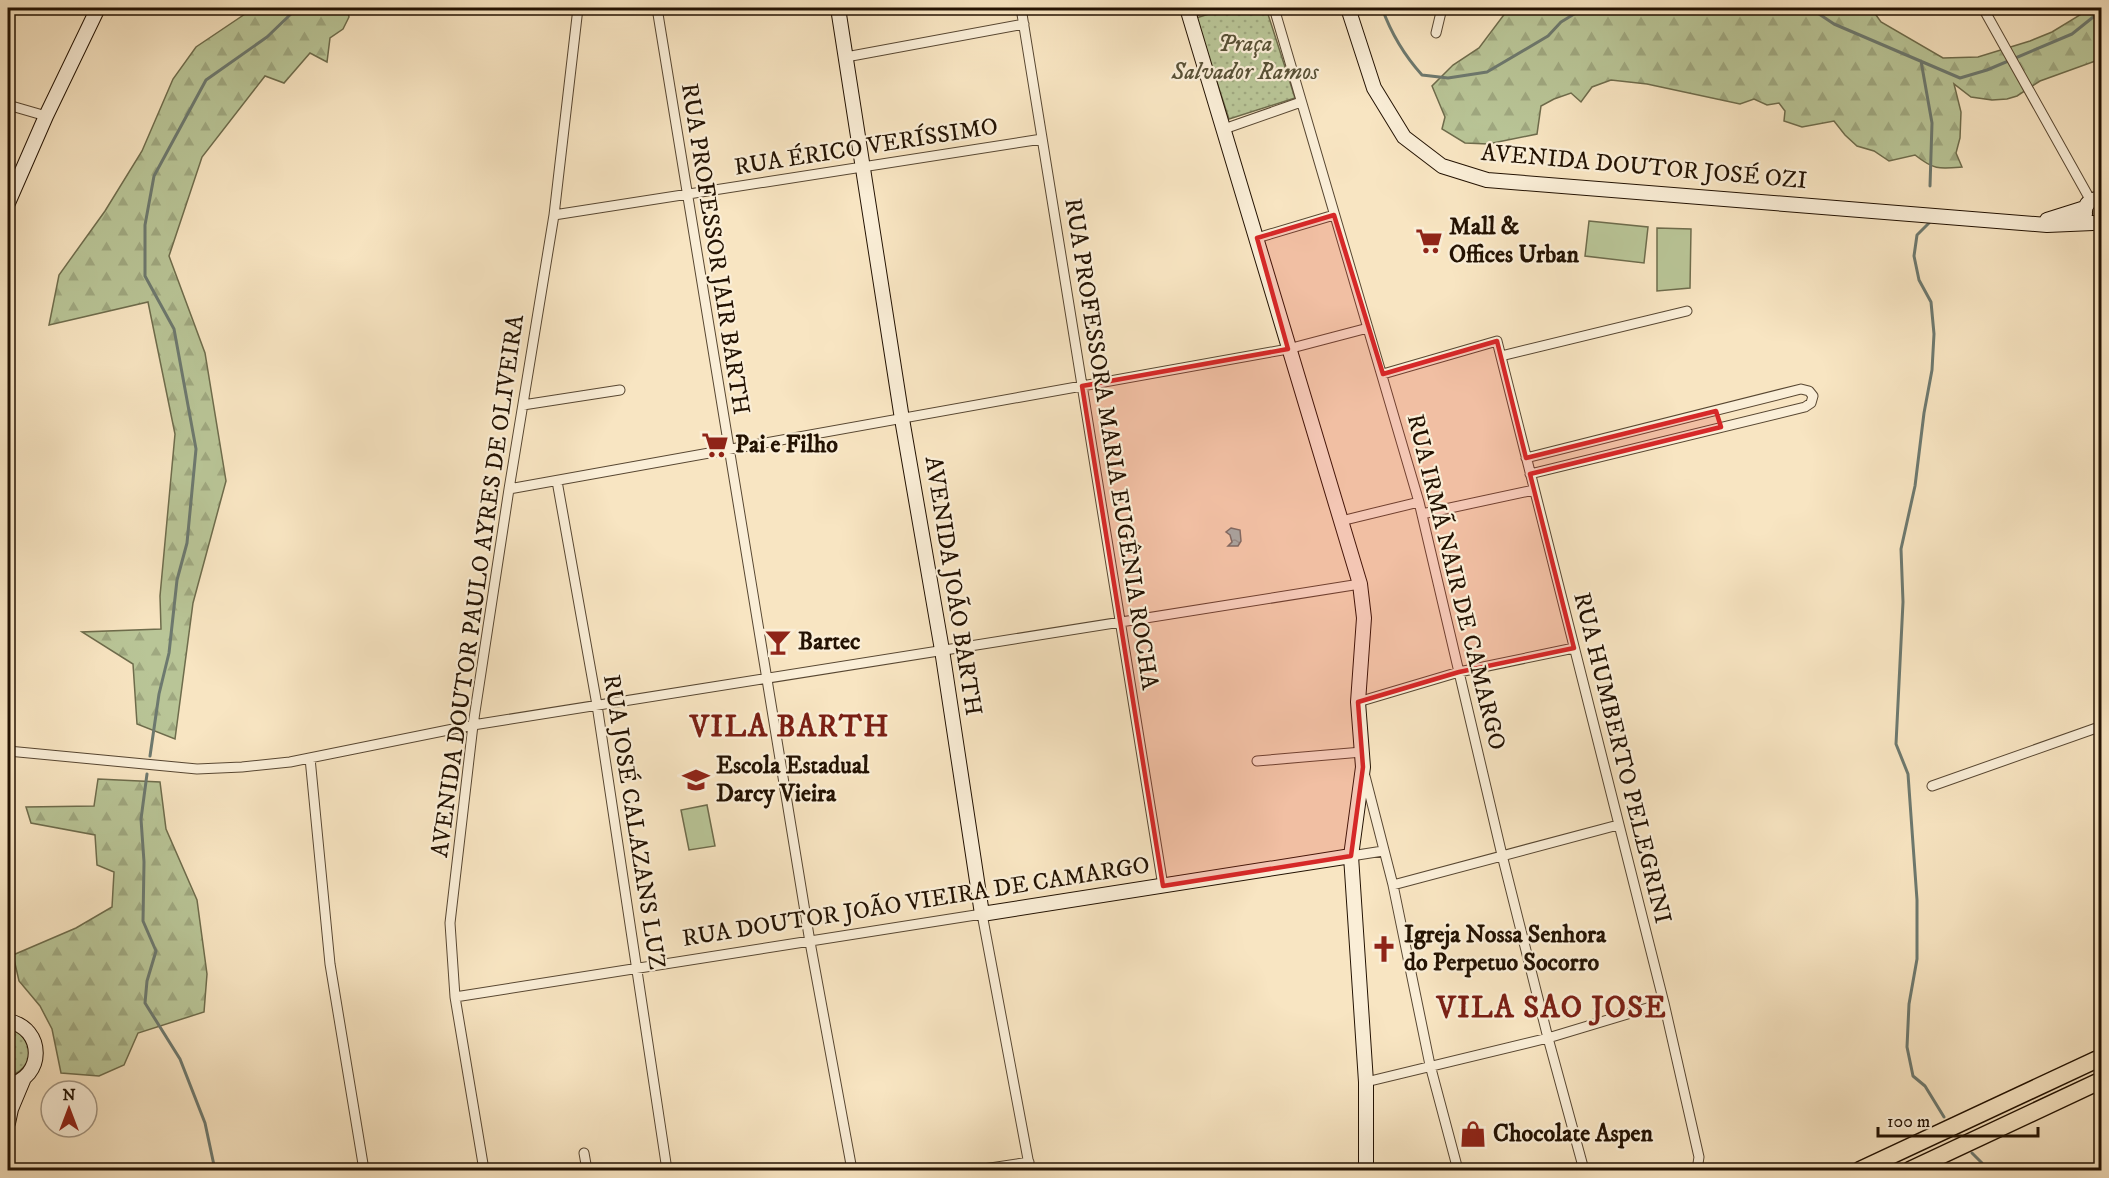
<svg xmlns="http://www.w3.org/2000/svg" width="2109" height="1178" viewBox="0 0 2109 1178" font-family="'IM FELL DW Pica',serif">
<defs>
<pattern id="grass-dots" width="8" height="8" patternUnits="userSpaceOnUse" patternTransform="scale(1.5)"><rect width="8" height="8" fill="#b9c597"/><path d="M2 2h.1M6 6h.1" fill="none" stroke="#9fa880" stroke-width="1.8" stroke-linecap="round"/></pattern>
<pattern id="forest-firs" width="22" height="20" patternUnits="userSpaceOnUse" patternTransform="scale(1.5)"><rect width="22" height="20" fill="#b9c597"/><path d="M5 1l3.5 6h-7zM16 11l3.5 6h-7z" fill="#9fa880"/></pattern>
<pattern id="water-ripples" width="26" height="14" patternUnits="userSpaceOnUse" patternTransform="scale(1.5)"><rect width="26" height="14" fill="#9ebeb7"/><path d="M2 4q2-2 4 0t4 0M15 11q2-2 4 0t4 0" fill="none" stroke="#88a29c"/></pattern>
</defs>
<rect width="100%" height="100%" fill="#f8e5c2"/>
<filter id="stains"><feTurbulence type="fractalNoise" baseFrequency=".00333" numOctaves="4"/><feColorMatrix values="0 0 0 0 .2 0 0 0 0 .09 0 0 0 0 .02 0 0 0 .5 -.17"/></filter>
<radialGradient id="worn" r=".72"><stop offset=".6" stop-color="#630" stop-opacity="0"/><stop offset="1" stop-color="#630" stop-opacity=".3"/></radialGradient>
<path fill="url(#grass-dots)" stroke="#6e6c4c" stroke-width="1.5" d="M1228 8H1266L1295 98 1229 119 1196 18Z
M8 1029C36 1035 36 1070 8 1076Z"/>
<path fill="url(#forest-firs)" stroke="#6e6c4c" stroke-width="1.5" d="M250 8H347L349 17 343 29 330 38 327 62 310 53 284 83 265 76 202 157 169 256 205 353 226 481 193 603 175 739 137 724 133 664 82 632 161 629 160 596 175 434 148 302 49 325 59 275 105 211 142 151 173 79 196 47 245 14Z
M1509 8H1871L1881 22 1943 58 1978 57 2030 41 2052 32 2080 15 2089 8H2101V59L2040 81 2017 96 2007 99 1992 100 1971 97 1954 84 1961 112 1960 138 1956 153 1962 167C1939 169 1934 170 1915 155L1889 161 1874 151 1857 146 1845 135 1834 121 1802 127 1784 121 1785 111 1779 103 1767 105 1754 99 1740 104 1647 84 1611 80 1592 87 1581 102 1571 93 1554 99 1541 106 1537 134 1488 144 1465 143 1442 129 1445 117 1432 86 1453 65 1479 48Z
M98 779 160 782 166 829 197 900 207 974 204 1012 138 1033 124 1065 99 1076 61 1073 52 1029 40 1006 19 981 13 955 76 928 112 907 114 872 97 865 95 835 31 823 26 807 94 806Z"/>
<path fill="#b9c597" stroke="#6e6c4c" stroke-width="1.5" d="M1589 221 1648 227 1644 263 1585 256Z
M1657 228 1691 229 1690 288 1657 291Z
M707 805 715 846 689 850 681 810Z"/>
<path fill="url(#water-ripples)" stroke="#6d796f" stroke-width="1.5" d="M1231 528 1240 530 1241 541 1238 546H1228L1232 542 1230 535 1226 532Z"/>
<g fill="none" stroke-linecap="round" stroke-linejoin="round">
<path stroke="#6d796f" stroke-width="3" d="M1382 8C1391 33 1404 55 1422 75L1448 78 1487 72 1548 36 1561 22 1584 8
M1810 8 1834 24 1960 78 1987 70 2072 34 2102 10
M1921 61 1932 123 1930 186
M1930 222 1917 235 1914 256 1919 280 1931 302 1934 334 1932 370 1924 413 1915 486 1901 549 1903 602 1896 744 1908 774 1917 900V959L1909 1004 1907 1047 1913 1076 1925 1086 1944 1117
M150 756 159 694 169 653 177 580 187 543 196 449 174 329 145 276V225L154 176 206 80 267 37 294 11 295 8
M147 774 141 819 144 862 143 921 156 951 147 981 145 1003 180 1059 205 1123 215 1170
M1972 1153 1982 1163V1170"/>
<defs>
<path id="minor" d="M657 8 810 942 852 1170
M1021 8 1163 886
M1274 8 1419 502 1502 855 1548 1038 1584 1170
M1983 8 2091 201
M1188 13 1207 8
M1436 33 1442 8
M846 57 1024 24
M8 105 46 116
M1224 129 1301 102
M554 215 1042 139
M2095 224 2102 230
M1257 238 1334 215
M1501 356 1687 311
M1383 374 1497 341 1664 1003 1699 1157 1697 1170
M523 405 620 390
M1526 458 1801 389 1809 391 1813 396 1811 403 1805 407 1530 474
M557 481 597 705 667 1170
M509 489 1288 349 1368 328
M1422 514 1534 490
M1341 521 1419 502
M1358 702 1459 672 1574 648
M8 751 197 769 242 767 290 762 473 725 1360 584
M310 758 330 964 364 1170
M1257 761 1362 752
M1365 776 1393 885 1430 1065 1458 1170
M1932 786 2102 726
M1351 856 1383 851
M1393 885 1618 825
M455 997 982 914 1030 1170
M1366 1082 1548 1038 1664 1003
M584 1153 587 1170
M484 1170 455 997 450 923 473 725 509 489 554 215 578 8
M977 1170 1029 1162"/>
<path id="secondary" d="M838 8 902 419 942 650 982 914 1351 856
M1187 8 1360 584 1364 618 1358 702 1363 767 1351 856 1366 1082V1170
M1348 8 1374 88 1404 137 1442 166 1487 180 2047 225 2093 223
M8 203 46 116 98 8
M2085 214C2084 204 2091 197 2102 200
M2047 220 2085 208
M8 1021C45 1028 45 1078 8 1085
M8 1123 11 1109 24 1078"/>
<path id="motorway" d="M1860 1170 2102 1057
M1910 1170 2102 1080"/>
</defs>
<use href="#minor" stroke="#584732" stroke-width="11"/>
<use href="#secondary" stroke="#231202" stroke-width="16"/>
<use href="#motorway" stroke="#231202" stroke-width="19"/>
<use href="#minor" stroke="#faeed7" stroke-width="9"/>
<use href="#secondary" stroke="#faeed7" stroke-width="14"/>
<use href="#motorway" stroke="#f8e5c2" stroke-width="16"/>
</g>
<path fill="#d62828" fill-opacity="0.2" stroke="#d62828" stroke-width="4.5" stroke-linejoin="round" d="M1334 215 1383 374 1497 341 1526 458 1716 411 1721 427 1530 474 1574 648 1459 672 1358 702 1363 767 1351 856 1163 886 1082 386 1288 349 1257 238Z"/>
<defs>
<symbol id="supermarket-bare" viewBox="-9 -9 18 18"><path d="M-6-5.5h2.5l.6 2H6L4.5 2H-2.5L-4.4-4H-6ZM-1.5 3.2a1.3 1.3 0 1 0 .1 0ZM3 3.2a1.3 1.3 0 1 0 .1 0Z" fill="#8f2418" stroke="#faeed7" stroke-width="2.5" paint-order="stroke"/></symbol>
<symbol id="bar-bare" viewBox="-9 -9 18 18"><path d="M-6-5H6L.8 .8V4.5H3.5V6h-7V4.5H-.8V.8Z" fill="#8f2418" stroke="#faeed7" stroke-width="2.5" paint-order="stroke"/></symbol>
<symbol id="school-bare" viewBox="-9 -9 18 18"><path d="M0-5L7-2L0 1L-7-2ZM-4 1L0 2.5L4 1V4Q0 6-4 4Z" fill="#8f2418" stroke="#faeed7" stroke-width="2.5" paint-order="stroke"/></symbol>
<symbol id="church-bare" viewBox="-9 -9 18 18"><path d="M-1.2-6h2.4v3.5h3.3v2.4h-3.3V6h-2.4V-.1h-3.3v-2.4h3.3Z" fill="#8f2418" stroke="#faeed7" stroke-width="2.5" paint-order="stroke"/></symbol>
<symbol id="shop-bare" viewBox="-9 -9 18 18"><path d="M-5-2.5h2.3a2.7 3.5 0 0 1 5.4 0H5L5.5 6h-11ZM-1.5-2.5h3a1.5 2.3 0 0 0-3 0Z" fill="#8f2418" stroke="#faeed7" stroke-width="2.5" paint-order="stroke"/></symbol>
</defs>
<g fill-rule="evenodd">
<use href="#supermarket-bare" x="1410" y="222" width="38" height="38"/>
<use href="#supermarket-bare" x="696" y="426" width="38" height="38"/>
<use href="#bar-bare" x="759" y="623" width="38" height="38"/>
<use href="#school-bare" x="677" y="761" width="38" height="38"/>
<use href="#church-bare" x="1365" y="930" width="38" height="38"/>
<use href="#shop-bare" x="1454" y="1115" width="38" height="38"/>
</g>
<g text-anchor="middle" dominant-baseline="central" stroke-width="4.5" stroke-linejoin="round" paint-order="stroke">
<g font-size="24" font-style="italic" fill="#585136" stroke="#faeed7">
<text x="1245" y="44">Praça<tspan x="1245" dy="28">Salvador Ramos</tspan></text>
</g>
<g font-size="24" fill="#231202" stroke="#faeed7">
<text transform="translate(866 147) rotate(-9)">RUA ÉRICO VERÍSSIMO</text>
<text transform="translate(1644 167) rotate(5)">AVENIDA DOUTOR JOSÉ OZI</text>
<text transform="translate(715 249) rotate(81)">RUA PROFESSOR JAIR BARTH</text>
<text transform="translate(1111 444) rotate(81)">RUA PROFESSORA MARIA EUGÊNIA ROCHA</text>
<text transform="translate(1456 582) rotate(76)">RUA IRMÃ NAIR DE CAMARGO</text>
<text transform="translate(478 586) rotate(-82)">AVENIDA DOUTOR PAULO AYRES DE OLIVEIRA</text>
<text transform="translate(953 586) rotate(81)">AVENIDA JOÃO BARTH</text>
<text transform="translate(1622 758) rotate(76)">RUA HUMBERTO PELEGRINI</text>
<text transform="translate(634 822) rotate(81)">RUA JOSÉ CALAZANS LUZ</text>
<text transform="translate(916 902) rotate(-9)">RUA DOUTOR JOÃO VIEIRA DE CAMARGO</text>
</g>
<g font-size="24" font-weight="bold" fill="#231202" stroke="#faeed7" text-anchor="start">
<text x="1449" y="227">Mall &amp;<tspan x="1449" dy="28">Offices Urban</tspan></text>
<text x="735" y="445">Pai e Filho</text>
<text x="798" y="642">Bartec</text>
<text x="716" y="766">Escola Estadual<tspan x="716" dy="28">Darcy Vieira</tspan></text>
<text x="1404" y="935">Igreja Nossa Senhora<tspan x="1404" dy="28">do Perpetuo Socorro</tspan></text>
<text x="1493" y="1134">Chocolate Aspen</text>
</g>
<g font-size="30" font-weight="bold" letter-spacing="1.5" fill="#7a1f14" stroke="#faeed7">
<text x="790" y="727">VILA BARTH</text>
<text x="1552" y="1008">VILA SAO JOSE</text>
</g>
</g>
<rect width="2109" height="1178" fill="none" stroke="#f8e5c2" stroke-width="30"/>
<rect x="9" y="9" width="2091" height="1160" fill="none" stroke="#231202" stroke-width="3"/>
<rect x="15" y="15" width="2079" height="1148" fill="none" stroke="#231202" stroke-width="1.5"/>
<g transform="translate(69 1109)"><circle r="28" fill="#faeed7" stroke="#a49682" stroke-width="1.5"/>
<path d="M0-4.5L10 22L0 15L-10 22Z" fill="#8f2418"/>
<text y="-9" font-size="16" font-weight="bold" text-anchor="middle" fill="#231202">N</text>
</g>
<path d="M1878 1127v9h160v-9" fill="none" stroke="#231202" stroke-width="3"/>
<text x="1887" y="1127" font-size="18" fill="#231202" stroke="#faeed7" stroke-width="4.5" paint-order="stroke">100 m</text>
<rect width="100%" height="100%" filter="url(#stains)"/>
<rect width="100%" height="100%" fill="url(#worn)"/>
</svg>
